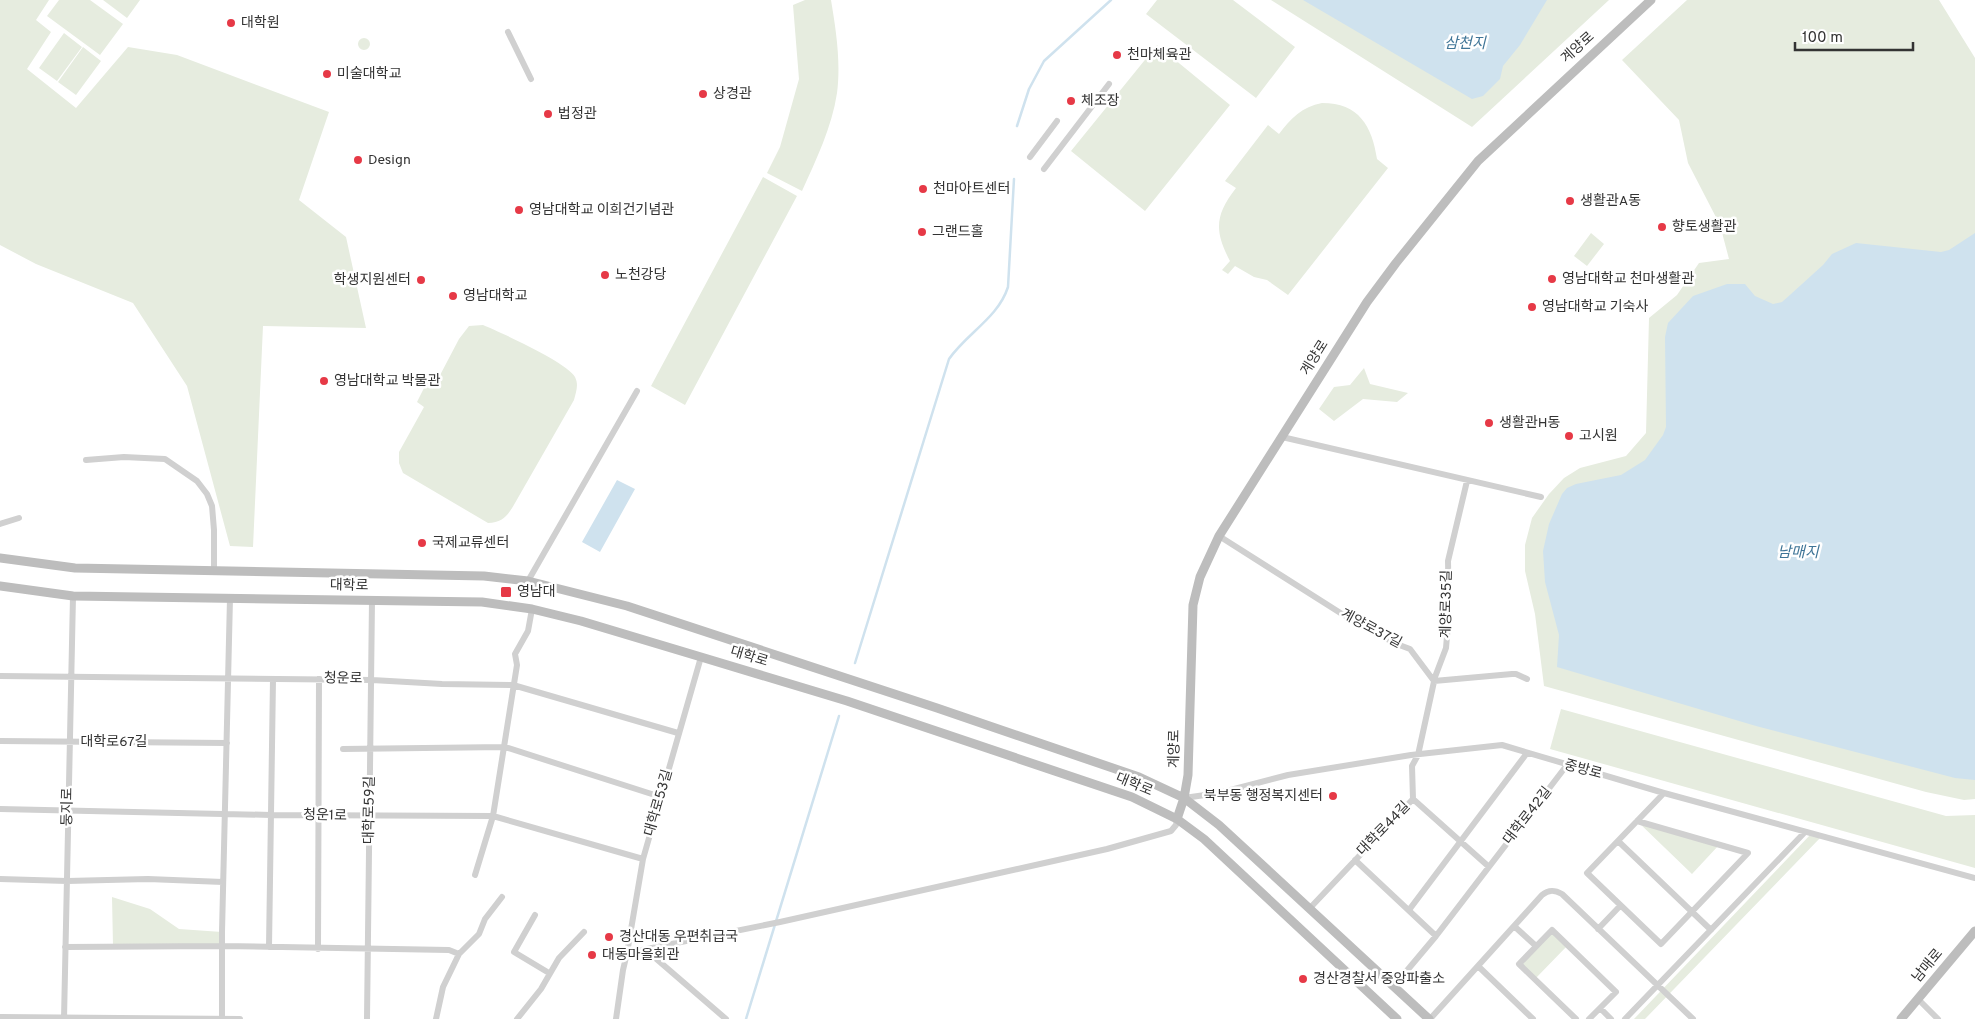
<svg xmlns="http://www.w3.org/2000/svg" width="1975" height="1019" viewBox="0 0 1975 1019" font-family="Overpass,'Noto Sans KR',sans-serif">
<rect width="100%" height="100%" fill="#fff"/>
<path fill="#e6ecdf" d="M0 0H49L36 20 51 32 27 69 76 108 128 47 177 55 329 112 299 200 346 237 366 328 263 326 253 547 230 546 187 386 133 303 36 264 0 245Z
M59 0H90L123 24 100 55 47 16Z
M103 0H140L127 18Z
M805 0H831C836 30 841 62 837 93 832 127 816 160 802 191L767 173 780 147 799 79 793 5Z
M1157 0H1233L1295 47 1256 98 1146 14Z
M1271 0H1609L1472 127Z
M1687 0H1939L1975 58V799L1964 800 1926 792 1544 686 1535 614 1525 571V545L1532 518 1549 494 1564 478 1580 468 1626 456 1646 433 1649 318 1677 295 1699 263 1729 259 1720 225 1688 163 1679 120 1622 60Z
M64 33 82 47 57 81 39 68Z
M358 44a6 6 0 1 1 12 0a6 6 0 1 1-12 0Z
M1157 45 1230 105 1145 211 1071 151Z
M83 47 101 61 76 95 58 82Z
M1322 103C1359 103 1372 126 1377 159L1388 168 1288 295 1267 280 1254 277 1235 266 1228 274 1222 270 1230 261C1214 231 1215 215 1236 188L1225 181 1268 125 1279 134C1291 118 1302 107 1322 103Z
M763 177 797 196 685 405 651 386Z
M1591 233 1604 244 1587 266 1574 256Z
M483 325C500 332 568 363 575 377 579 385 576 392 574 400L515 503C508 515 503 523 488 523L403 473 399 463V452L424 407 417 402 428 380 438 379 459 339 469 326Z
M1364 368 1370 384 1408 393 1397 402 1363 399 1334 421 1319 409 1334 387 1350 385Z
M1561 709 1946 816 1975 815V868L1550 749Z
M1637 821 1719 845 1692 874Z
M1811 834 1821 837 1645 1019H1634Z
M112 897 150 909 179 929 222 932V946H113Z
M1552 930 1568 945 1535 979 1519 964Z"/>
<path fill="#cfe2ee" d="M1303 0H1547L1520 45 1503 66 1500 79 1483 96 1472 99Z
M1975 233V780L1955 778 1756 726 1557 667 1559 635 1545 582 1543 551 1549 524 1562 494 1567 488 1576 484 1621 475 1645 460 1663 435 1666 427 1665 337 1668 323 1693 296 1727 284H1745L1755 296 1773 304 1782 302 1791 294 1823 265 1832 254 1856 243 1941 252 1949 250Z
M617 480 635 489 600 552 582 542Z"/>
<g fill="none" stroke-linecap="round" stroke-linejoin="round">
<path stroke="#cfe2ee" stroke-width="2.5" d="M1017 126 1029 89 1044 61 1111 0
M855 663 949 359C967 333 998 318 1008 287L1014 179
M746 1019 839 716"/>
<path stroke="#d0d0d0" stroke-width="6" d="M508 32 531 79
M1030 157 1057 121
M1044 169 1109 84
M1282 437 1541 497
M86 460 124 457 165 459 197 481 207 494 212 506 214 530V569
M0 524 19 518
M1219 536 1342 614 1394 643 1410 649 1434 681 1512 674H1516L1527 679
M528 581 637 391
M0 676 372 680 442 684 513 685 678 733
M0 741 227 743
M343 749 505 747 661 797
M1184 798 1219 793 1288 775 1411 755 1502 745 1664 793 1975 878
M1413 799 1488 866
M0 809 271 815 493 816 643 859
M1637 821 1748 853 1661 944 1587 873 1664 793
M1618 841 1711 930
M1355 860 1436 936
M475 875 493 816 517 665 515 654 528 631 532 609
M0 879 67 881 148 879 223 882
M1310 908 1413 799 1412 766 1418 755 1435 677 1446 648 1449 612 1448 561 1467 481
M1409 910 1527 753
M535 915 514 952 549 973
M1514 926 1536 946
M1598 929 1620 906
M65 947 222 946 449 950 459 954
M269 947 273 679
M318 949 319 679
M646 950 726 1019
M627 953 780 922 1107 849 1171 831 1176 825 1177 819
M1479 967 1533 1019
M1394 986 1436 936 1567 765
M1918 999 1938 1019
M1600 1008 1611 1019
M0 1017 240 1019
M64 1019 73 596
M222 1019V932L230 598
M367 1019 372 600
M436 1019 443 987 459 954 479 934 485 919 502 897
M517 1019 541 989 559 958 584 932
M616 1019 623 970 627 953 643 859 701 657
M1430 1019 1542 895C1549 889 1555 890 1562 894L1693 1019
M1576 1019 1519 964 1552 930 1616 992 1589 1019
M1625 1019 1805 832"/>
<path stroke="#bdbdbd" stroke-width="9" d="M0 558 75 568 484 576 528 581 627 606 937 708 1139 777 1184 798 1219 825 1429 1019
M0 586 73 596 482 602 532 609 581 621 701 657 847 701 1132 797 1177 819 1204 839 1397 1019
M1177 819 1184 798 1188 775 1193 605 1200 577 1219 536 1367 302 1396 263 1478 161 1651 0
M1901 1019 1975 931"/>
</g>
<g fill="#e63946" stroke="#fff" stroke-width="2">
<circle cx="231" cy="23" r="5"/>
<circle cx="1117" cy="55" r="5"/>
<circle cx="327" cy="74" r="5"/>
<circle cx="703" cy="94" r="5"/>
<circle cx="1071" cy="101" r="5"/>
<circle cx="548" cy="114" r="5"/>
<circle cx="358" cy="160" r="5"/>
<circle cx="923" cy="189" r="5"/>
<circle cx="1570" cy="201" r="5"/>
<circle cx="519" cy="210" r="5"/>
<circle cx="1662" cy="227" r="5"/>
<circle cx="922" cy="232" r="5"/>
<circle cx="605" cy="275" r="5"/>
<circle cx="1552" cy="279" r="5"/>
<circle cx="421" cy="280" r="5"/>
<circle cx="453" cy="296" r="5"/>
<circle cx="1532" cy="307" r="5"/>
<circle cx="324" cy="381" r="5"/>
<circle cx="1489" cy="423" r="5"/>
<circle cx="1569" cy="436" r="5"/>
<circle cx="422" cy="543" r="5"/>
<rect x="500" y="586" width="12" height="12" rx="2.5"/>
<circle cx="1333" cy="796" r="5"/>
<circle cx="609" cy="937" r="5"/>
<circle cx="592" cy="955" r="5"/>
<circle cx="1303" cy="979" r="5"/>
</g>
<g text-anchor="middle" dominant-baseline="central" stroke-width="5" stroke-linejoin="round" paint-order="stroke">
<g font-size="14" fill="#333" stroke="#fff" text-anchor="start">
<text x="241" y="23">대학원</text>
<text x="1127" y="55">천마체육관</text>
<text x="337" y="74">미술대학교</text>
<text x="713" y="94">상경관</text>
<text x="1081" y="101">체조장</text>
<text x="558" y="114">법정관</text>
<text x="368" y="160">Design</text>
<text x="933" y="189">천마아트센터</text>
<text x="1580" y="201">생활관A동</text>
<text x="529" y="210">영남대학교 이희건기념관</text>
<text x="1672" y="227">향토생활관</text>
<text x="932" y="232">그랜드홀</text>
<text x="615" y="275">노천강당</text>
<text x="1562" y="279">영남대학교 천마생활관</text>
<text x="411" y="280" text-anchor="end">학생지원센터</text>
<text x="463" y="296">영남대학교</text>
<text x="1542" y="307">영남대학교 기숙사</text>
<text x="334" y="381">영남대학교 박물관</text>
<text x="1499" y="423">생활관H동</text>
<text x="1579" y="436">고시원</text>
<text x="432" y="543">국제교류센터</text>
<text x="517" y="592">영남대</text>
<text x="1323" y="796" text-anchor="end">북부동 행정복지센터</text>
<text x="619" y="937">경산대동 우편취급국</text>
<text x="602" y="955">대동마을회관</text>
<text x="1313" y="979">경산경찰서 중앙파출소</text>
</g>
<g font-size="14" fill="#333" stroke="#fff">
<text transform="translate(1578 48) rotate(-42)">계양로</text>
<text transform="translate(1315 358) rotate(-58)">계양로</text>
<text transform="translate(349 586) rotate(1)">대학로</text>
<text transform="translate(1447 604) rotate(-89)">계양로35길</text>
<text transform="translate(1371 629) rotate(28)">계양로37길</text>
<text transform="translate(749 657) rotate(17)">대학로</text>
<text transform="translate(343 679) rotate(1)">청운로</text>
<text x="114" y="742">대학로67길</text>
<text transform="translate(1175 749) rotate(-89)">계양로</text>
<text transform="translate(1583 770) rotate(15)">중방로</text>
<text transform="translate(1134 785) rotate(22)">대학로</text>
<text transform="translate(659 803) rotate(-74)">대학로53길</text>
<text transform="translate(68 807) rotate(-89)">둥지로</text>
<text transform="translate(370 810) rotate(-89)">대학로59길</text>
<text transform="translate(325 816) rotate(1)">청운1로</text>
<text transform="translate(1528 816) rotate(-52)">대학로42길</text>
<text transform="translate(1384 829) rotate(-46)">대학로44길</text>
<text transform="translate(1928 966) rotate(-50)">남매로</text>
</g>
<g font-size="15" font-style="italic" fill="#3f7597" stroke="#fff">
<text x="1465" y="44">삼천지</text>
<text x="1798" y="553">남매지</text>
</g>
</g>
<path d="M1795 42v8h118v-8" fill="none" stroke="#333333" stroke-width="2.5"/>
<text x="1802" y="42" font-size="15" fill="#333333" stroke="#ffffff" stroke-width="4" paint-order="stroke">100 m</text>
</svg>
